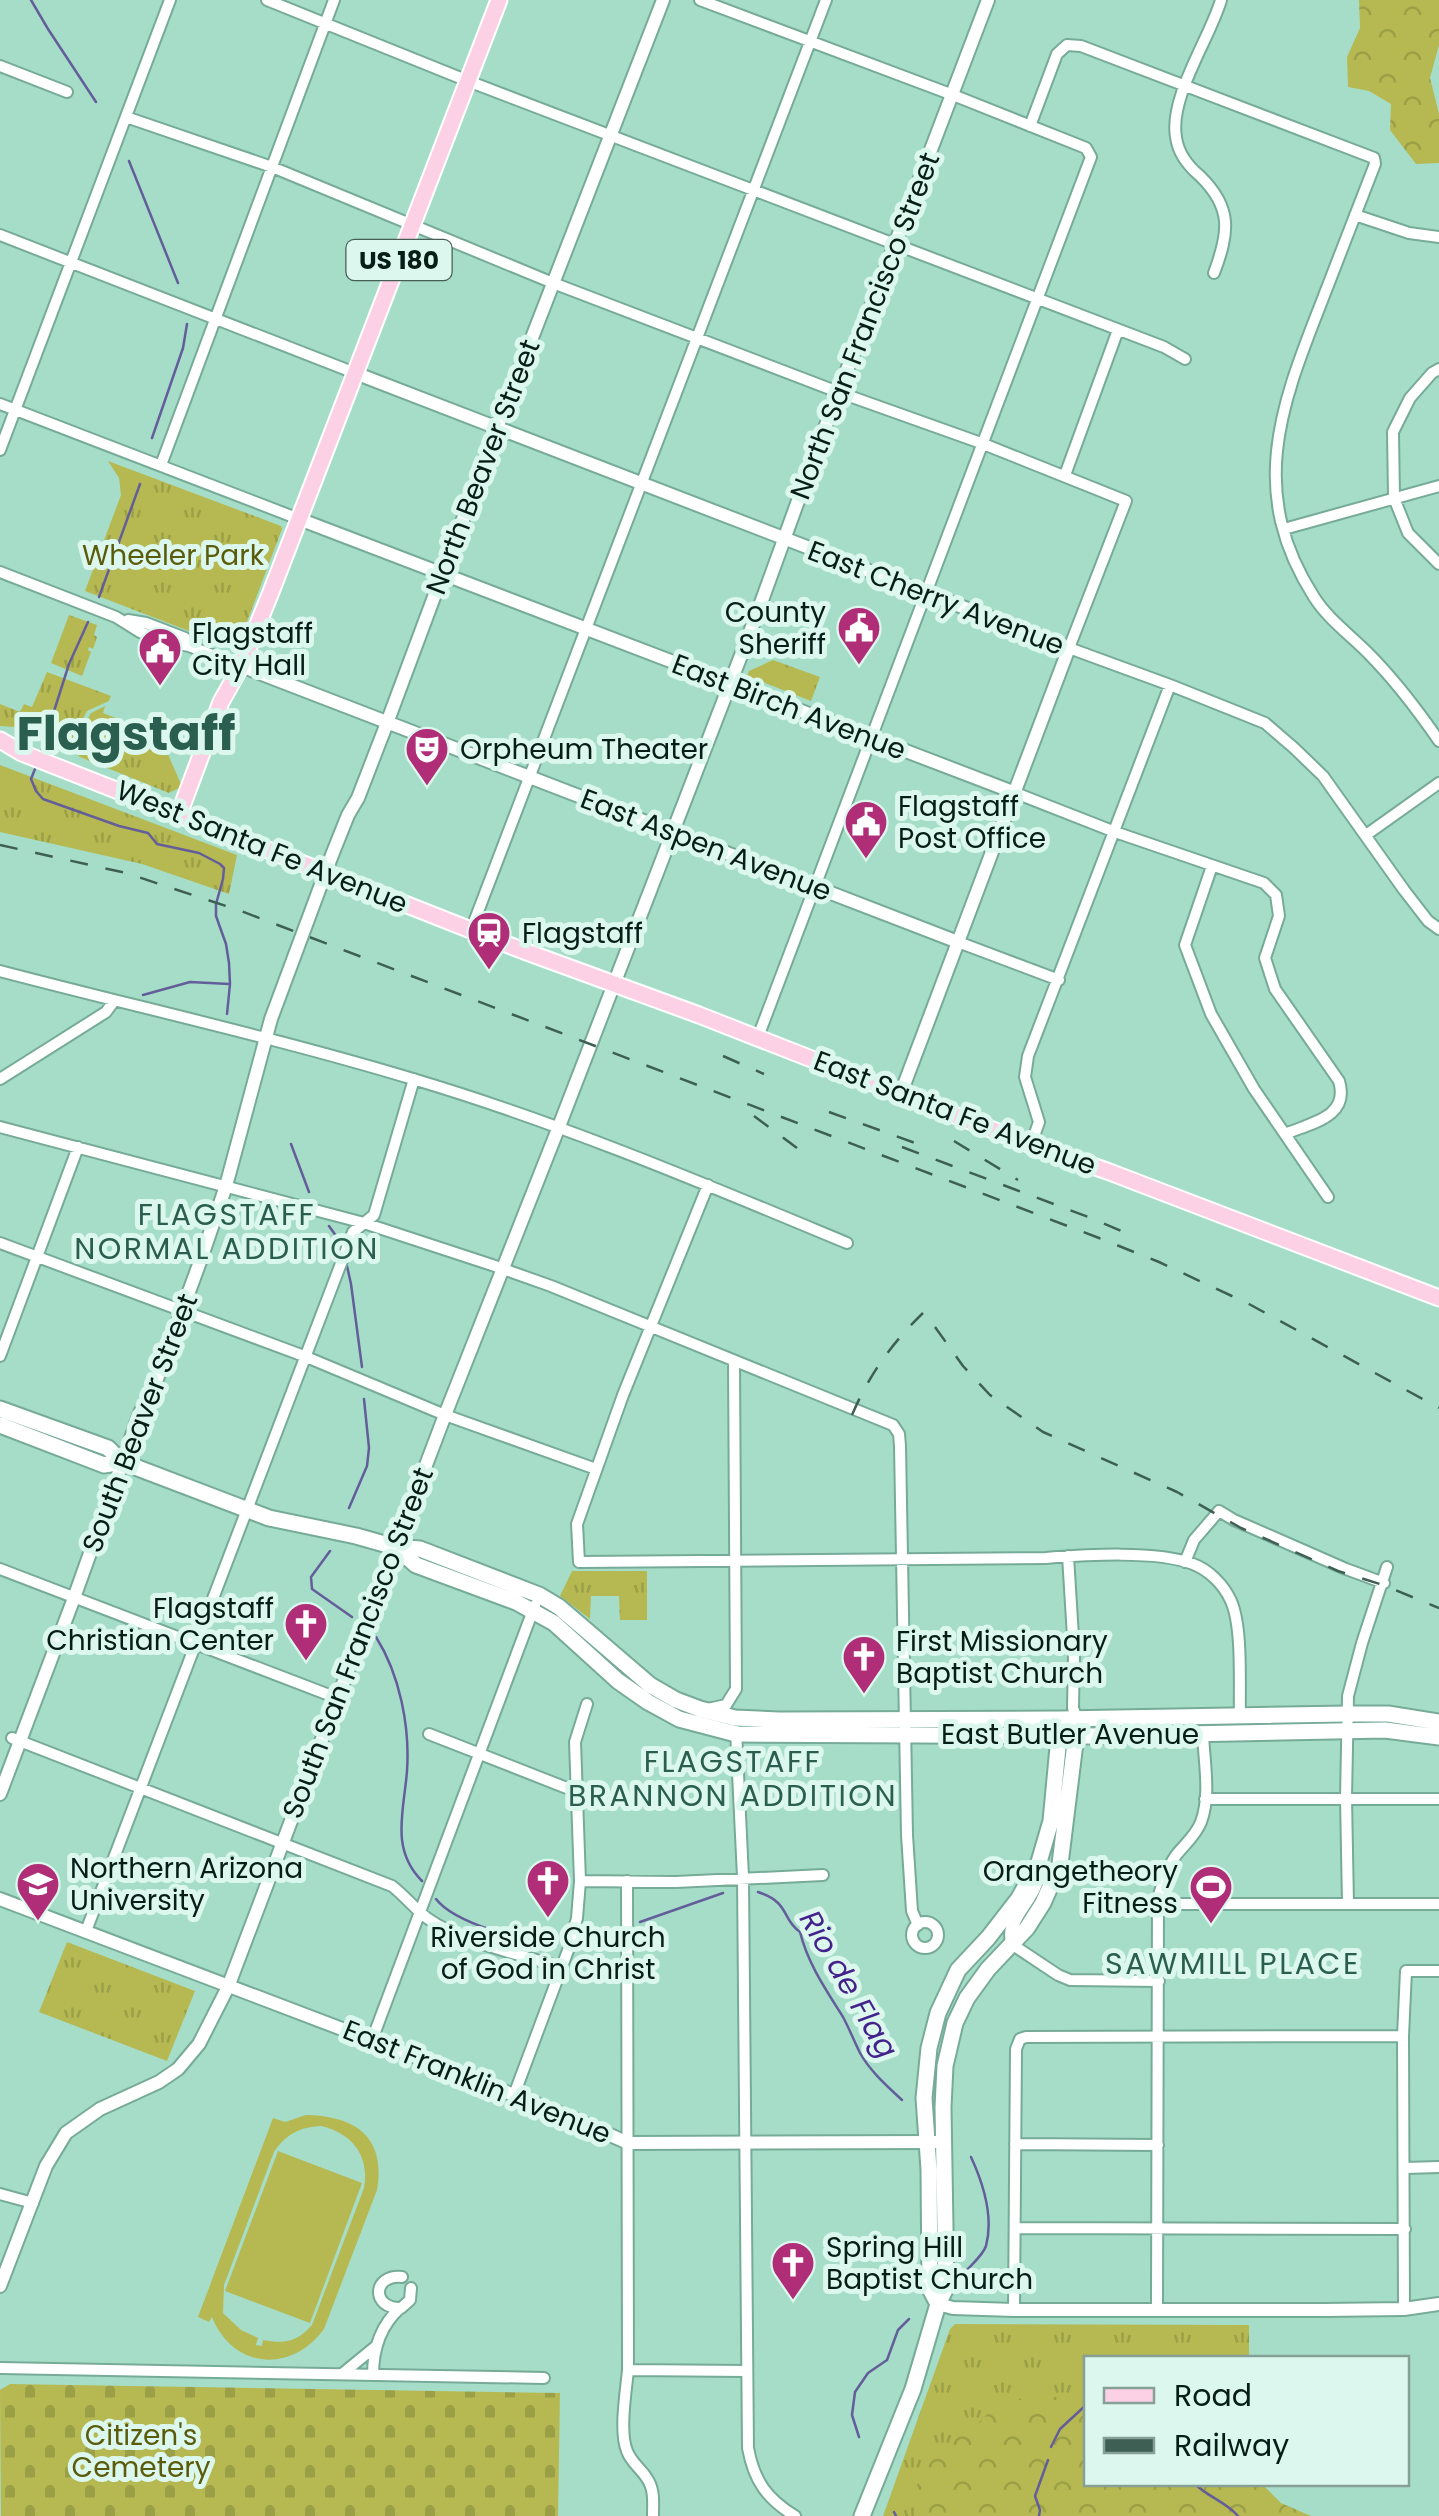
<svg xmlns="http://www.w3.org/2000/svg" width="1439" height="2516" viewBox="0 0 1439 2516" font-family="Poppins,sans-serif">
<defs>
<pattern id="grass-tufts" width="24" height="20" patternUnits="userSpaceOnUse" patternTransform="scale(2.5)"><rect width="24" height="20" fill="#b6b951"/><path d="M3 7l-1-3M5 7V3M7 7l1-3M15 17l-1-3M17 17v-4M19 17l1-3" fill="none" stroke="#9b9f46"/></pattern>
<pattern id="forest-crowns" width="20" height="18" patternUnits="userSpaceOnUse" patternTransform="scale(2.5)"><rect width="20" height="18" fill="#b6b951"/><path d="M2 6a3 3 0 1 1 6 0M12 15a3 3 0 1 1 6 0" fill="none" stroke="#9b9f46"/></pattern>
<pattern id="cemetery-stones" width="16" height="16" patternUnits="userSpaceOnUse" patternTransform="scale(2.5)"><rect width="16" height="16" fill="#b6b951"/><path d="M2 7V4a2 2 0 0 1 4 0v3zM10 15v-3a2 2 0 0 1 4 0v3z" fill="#9b9f46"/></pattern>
</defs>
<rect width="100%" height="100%" fill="#a6ddc9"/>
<path fill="url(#grass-tufts)" d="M108 461 281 526 282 529 239 643 228 646 85 591 121 495 119 478Z
M69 615 97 625 94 635 97 637 93 649 89 647 88 650 91 652 82 676 51 663Z
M773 660 820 677 811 701 747 676 749 671Z
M47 672 111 696 109 701 87 711 68 748 14 727 0 726V704L20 712 24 704 32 707Z
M105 706 103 713 118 719 121 726 137 731 143 728 154 732 156 727 181 784 179 788 169 793 80 757 70 749 91 713Z
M0 765 237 855 229 894 142 864 0 832Z
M572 1571H647V1620H620L619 1596H591L590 1619 560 1596Z
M67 1942 195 1991 167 2061 39 2012Z
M955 2324 1249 2325V2358H1086V2475L1062 2516H883L950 2329Z"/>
<path fill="url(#forest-crowns)" d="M1359 0H1439V45L1430 78 1439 114V163L1416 164 1390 130 1391 104 1369 91 1348 87 1347 57 1360 28Z
M1025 2397H1056L1086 2410V2484H1262L1281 2503 1311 2516H915L914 2498 922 2466 945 2445 973 2428 996 2406Z"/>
<path fill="url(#cemetery-stones)" d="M10 2384 560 2393 558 2516H1L0 2390Z"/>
<path fill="#b6b951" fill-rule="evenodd" d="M306 2115C356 2116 386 2137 377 2190L324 2329C291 2374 233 2369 212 2317L209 2322 198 2317 273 2118 285 2122ZM321 2126C352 2133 370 2156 364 2188L312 2325C297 2342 285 2344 263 2340L262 2346 256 2345 258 2338 241 2330 223 2313 224 2285 274 2152C286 2134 300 2127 321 2126Z
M278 2151 362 2183 310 2323 225 2291Z"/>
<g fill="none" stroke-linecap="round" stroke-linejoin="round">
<path stroke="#635e9a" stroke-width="2.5" d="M31 0 48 29 96 102
M129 161 178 283
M152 438 183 348 187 324
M99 597 140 484
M41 752 69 664 88 622
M37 764 31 779 36 791 43 799 119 826 148 833 157 844 199 853 220 864 224 868 223 879 216 904V916L226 944 229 963 230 984 227 1014
M143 995 190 982 229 984
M291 1144 309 1192
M329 1226 339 1240
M347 1266 351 1284 362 1367
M349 1508 367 1466 369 1448 364 1399
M330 1551 311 1577 312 1589 352 1617
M376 1637C400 1675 410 1727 407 1771 404 1811 390 1849 422 1881
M758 1892C791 1903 781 1919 800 1932 808 1964 826 1990 843 2017 849 2028 854 2041 860 2053 870 2071 887 2086 902 2100
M436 1899C455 1924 526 1942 557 1945
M640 1922 723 1893
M587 1938 611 1931
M966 2271C972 2264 983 2255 986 2246 994 2216 983 2183 971 2157
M859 2437 852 2415 855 2392 868 2373 887 2360 898 2330 909 2319
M1051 2447 1060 2429 1086 2405
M1195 2484C1208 2497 1226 2502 1238 2516
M894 2512 896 2516
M1039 2516 1040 2510 1035 2496 1048 2460"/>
<defs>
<path id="minor" d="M267 0 468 81 1164 347 1185 359
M700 0 953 95 1086 148 1091 157 758 1037
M0 66 67 92
M126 117 272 167 553 283 838 392 981 443 1126 501 1069 648 1170 685 1265 723 1294 748 1323 776 1404 890 1428 921 1439 929
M1030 126 1057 54 1067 45 1081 46 1374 158 1375 164C1357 211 1338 259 1320 306 1279 410 1248 494 1314 597 1328 619 1349 634 1367 652 1395 680 1417 709 1439 741
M1355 215 1409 233 1439 237
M0 235 355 373
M1214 273C1229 233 1233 208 1200 176 1188 166 1178 153 1176 137 1169 97 1210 38 1221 0
M1439 369 1432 373 1410 398 1393 432 1394 498 1408 533 1439 564
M0 404 299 519
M0 450 170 0
M161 465 334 0
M1065 475 1118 330
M1284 529 1439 486
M0 572 116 617 140 632 163 641 189 646 241 666
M128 620 146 623 185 638 189 646
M1013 792 1115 832 1264 883 1276 895 1279 916 1265 958 1275 989 1339 1081C1350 1117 1311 1123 1285 1134
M1366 835 1439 783
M1212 866 1185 945 1211 1014 1254 1089 1328 1197
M471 930 826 0
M958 942 1059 980
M0 971C137 1007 277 1038 413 1079 561 1123 705 1184 847 1243
M0 1079 106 1012 114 1001
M0 1127 364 1223 492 1265 551 1286 893 1425 899 1434 900 1446 907 1835 912 1911 918 1925
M1031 1145 1039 1122 1025 1077 1028 1056 1170 685
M708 1185 623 1395 577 1524 579 1562 1046 1558C1085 1555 1157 1550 1193 1564 1209 1570 1224 1585 1231 1601 1243 1628 1239 1686 1240 1717
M0 1243 304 1356 445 1415 596 1469
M0 1356 78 1147
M1068 1556 1074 1653 1073 1708 1077 1719
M1185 1562 1194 1540 1219 1511 1234 1520 1346 1569 1384 1583
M0 1569 337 1698
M708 1709 726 1705 736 1689 734 1362
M736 1731 743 1877 748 2448C754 2481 767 2499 795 2516
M429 1734 577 1792
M12 1738 392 1886C405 1896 415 1909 427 1918 458 1941 522 1955 560 1967
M1205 1799H1439
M580 1881 676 1882 823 1875
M627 1881 628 2370C626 2391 619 2432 627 2451 631 2462 640 2468 646 2477 655 2489 653 2502 653 2516
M1159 1904H1439
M1348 1904 1346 1798 1348 1696 1362 1643 1387 1567
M912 1935a13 13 0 1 1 26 0a13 13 0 1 1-26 0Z
M86 1931 353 1232 374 1215 414 1079
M1013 1945 1058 1975 1070 1980 1159 1981
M372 2040 535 1605
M514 2095 570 1945 577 1918 580 1881 575 1742 587 1704
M1015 2144 1158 2145
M1405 2168 1439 2167
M0 2194 33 2203
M1015 2228 1405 2229
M402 2277C372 2274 371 2309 401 2308L410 2300 411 2288
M1404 2309 1403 2036 1406 1971H1439
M1014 2310 1016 2049 1020 2039 1026 2037 1403 2036
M1157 2310 1158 1898C1163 1882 1167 1867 1177 1854 1186 1843 1196 1835 1201 1822 1211 1796 1204 1761 1203 1734
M0 2368 544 2378
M628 2370 747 2371
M342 2374 375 2347
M373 2375C373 2349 380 2326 400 2308"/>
<path id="tertiary" d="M355 373 1069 648 901 1093
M299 519 1013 792
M241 666 958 942
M0 1794 74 1598 140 1413 157 1379 201 1259 226 1186 271 1019 332 855 348 815 358 798 387 723 497 428 663 0
M0 1899 442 2067 570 2117 628 2143 937 2142
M1013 1945C1004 1923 1028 1905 1035 1886 1037 1883 1038 1873 1039 1870
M0 2286 46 2166 66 2133 100 2109 159 2082 178 2069 199 2044 228 1987 445 1415 558 1129 757 614 815 454 988 0
M938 2304 953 2308 1014 2310H1324L1404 2309 1439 2304"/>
<path id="secondary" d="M0 1409 108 1448 122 1462 269 1518 356 1536 395 1547 420 1549 539 1595 559 1607 650 1685 676 1700 700 1709 735 1718 779 1720 1060 1719 1346 1714H1388L1439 1722
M0 1425 104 1465 122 1462
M395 1547 416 1565 516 1602 554 1623 618 1681 648 1702 679 1719 736 1734 1089 1736 1385 1730 1439 1737
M938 2304 930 2289 929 2170 924 2098 929 2048 938 2013 958 1970 988 1938 1019 1898 1039 1862 1051 1821 1060 1726
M862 2516 913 2389 938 2304 946 2288 943 2107 945 2066 955 2023 967 1998 988 1969 1027 1928 1043 1903 1060 1864 1077 1727"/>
<path id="primary" d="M0 740 22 753 524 951 699 1015 1031 1145 1107 1171 1439 1298
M179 814 221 702 241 666 271 592 499 0"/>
</defs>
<use href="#minor" stroke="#76ab98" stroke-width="14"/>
<use href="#tertiary" stroke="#76ab98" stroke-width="16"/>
<use href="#secondary" stroke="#76ab98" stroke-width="19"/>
<use href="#primary" stroke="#fff" stroke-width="19"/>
<use href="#minor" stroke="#fff" stroke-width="10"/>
<use href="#tertiary" stroke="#fff" stroke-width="12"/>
<use href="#secondary" stroke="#fff" stroke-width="15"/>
<use href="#primary" stroke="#fcd1e5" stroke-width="15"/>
<path stroke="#3d5f54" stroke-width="2.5" stroke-dasharray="18 18" stroke-linecap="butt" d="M0 845 126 873 241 911 1099 1238 1159 1262 1249 1304 1439 1408
M723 1056 764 1074
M829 1112 918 1144
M754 1116 797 1148
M954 1141 1018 1180
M902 1147 1091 1218 1135 1237
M935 1327 963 1366 990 1395 1043 1432 1177 1492 1241 1528 1338 1571 1383 1585 1439 1608
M852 1415C869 1375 891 1344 923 1313"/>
</g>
<defs>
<symbol id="civic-pin" viewBox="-11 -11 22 30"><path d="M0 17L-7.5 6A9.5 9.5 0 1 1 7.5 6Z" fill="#b02d77" stroke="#dcf7ed"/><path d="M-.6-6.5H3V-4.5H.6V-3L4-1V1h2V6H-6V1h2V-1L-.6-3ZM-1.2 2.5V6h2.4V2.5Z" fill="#fff"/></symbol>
<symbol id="theatre-pin" viewBox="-11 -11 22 30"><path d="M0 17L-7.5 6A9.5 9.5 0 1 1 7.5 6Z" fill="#b02d77" stroke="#dcf7ed"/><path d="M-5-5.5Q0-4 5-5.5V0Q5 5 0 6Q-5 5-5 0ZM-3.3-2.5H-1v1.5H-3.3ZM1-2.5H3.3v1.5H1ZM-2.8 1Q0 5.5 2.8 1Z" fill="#fff"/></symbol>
<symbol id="station-pin" viewBox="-11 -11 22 30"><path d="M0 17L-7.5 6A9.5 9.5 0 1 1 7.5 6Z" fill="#b02d77" stroke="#dcf7ed"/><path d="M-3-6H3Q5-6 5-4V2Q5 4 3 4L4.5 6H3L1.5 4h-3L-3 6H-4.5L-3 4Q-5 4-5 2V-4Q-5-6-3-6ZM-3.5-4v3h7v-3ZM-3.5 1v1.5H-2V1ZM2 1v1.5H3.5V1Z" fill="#fff"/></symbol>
<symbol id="church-pin" viewBox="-11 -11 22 30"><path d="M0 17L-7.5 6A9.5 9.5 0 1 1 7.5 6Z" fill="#b02d77" stroke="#dcf7ed"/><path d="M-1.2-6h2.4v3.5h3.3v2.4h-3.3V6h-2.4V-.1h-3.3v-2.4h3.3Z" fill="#fff"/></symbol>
<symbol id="university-pin" viewBox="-11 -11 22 30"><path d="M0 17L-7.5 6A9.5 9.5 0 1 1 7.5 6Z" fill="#b02d77" stroke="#dcf7ed"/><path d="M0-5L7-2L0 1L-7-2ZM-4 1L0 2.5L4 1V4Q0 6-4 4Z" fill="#fff"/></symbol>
<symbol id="stadium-pin" viewBox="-11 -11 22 30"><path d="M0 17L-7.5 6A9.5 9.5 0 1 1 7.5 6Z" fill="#b02d77" stroke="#dcf7ed"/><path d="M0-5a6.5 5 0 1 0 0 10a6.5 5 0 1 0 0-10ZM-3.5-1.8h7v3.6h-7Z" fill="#fff"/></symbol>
</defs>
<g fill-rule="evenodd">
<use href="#civic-pin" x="834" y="603" width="50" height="68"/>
<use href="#civic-pin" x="135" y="624" width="50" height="68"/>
<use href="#theatre-pin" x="402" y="724" width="50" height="68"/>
<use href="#civic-pin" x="841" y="797" width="50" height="68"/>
<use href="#station-pin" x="464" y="908" width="50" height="68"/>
<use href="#church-pin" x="281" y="1599" width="50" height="68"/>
<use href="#church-pin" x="839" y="1632" width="50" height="68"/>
<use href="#church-pin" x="523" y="1856" width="50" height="68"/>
<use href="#university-pin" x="13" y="1859" width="50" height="68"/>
<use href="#stadium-pin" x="1186" y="1862" width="50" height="68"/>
<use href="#church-pin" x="768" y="2238" width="50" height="68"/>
</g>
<g text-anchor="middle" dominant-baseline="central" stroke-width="10" stroke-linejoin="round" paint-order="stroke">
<rect fill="#dcf7ed" stroke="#475e57" stroke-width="2.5" x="346.5" y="240" width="105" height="40" rx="8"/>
<g font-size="25" font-weight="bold" fill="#071d17">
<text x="399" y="260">US 180</text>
</g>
<g font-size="28" fill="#071d17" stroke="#dcf7ed">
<text transform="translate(865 326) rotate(-69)">North San Francisco Street</text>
<text transform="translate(483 467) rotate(-69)">North Beaver Street</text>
<text transform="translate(936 598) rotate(21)">East Cherry Avenue</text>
<text transform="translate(789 707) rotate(21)">East Birch Avenue</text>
<text transform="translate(706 845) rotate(21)">East Aspen Avenue</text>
<text transform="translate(262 847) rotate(22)">West Santa Fe Avenue</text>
<text transform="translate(955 1113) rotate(21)">East Santa Fe Avenue</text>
<text transform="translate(140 1423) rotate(-69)">South Beaver Street</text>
<text transform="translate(358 1643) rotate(-69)">South San Francisco Street</text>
<text x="1070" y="1734">East Butler Avenue</text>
<text transform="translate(477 2082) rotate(22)">East Franklin Avenue</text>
</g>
<g font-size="28" fill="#5b5c0b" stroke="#dcf7ed">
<text x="173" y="555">Wheeler Park</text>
<text x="141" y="2435">Citizen's<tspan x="141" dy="32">Cemetery</tspan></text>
</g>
<g font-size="28" fill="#071d17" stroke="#dcf7ed" text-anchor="start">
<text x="826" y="612" text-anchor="end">County<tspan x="826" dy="32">Sheriff</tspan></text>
<text x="192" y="633">Flagstaff<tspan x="192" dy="32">City Hall</tspan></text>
<text x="460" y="749">Orpheum Theater</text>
<text x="898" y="806">Flagstaff<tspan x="898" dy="32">Post Office</tspan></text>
<text x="522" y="933">Flagstaff</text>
<text x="274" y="1608" text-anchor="end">Flagstaff<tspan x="274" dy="32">Christian Center</tspan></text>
<text x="896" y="1641">First Missionary<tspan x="896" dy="32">Baptist Church</tspan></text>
<text x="70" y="1868">Northern Arizona<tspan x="70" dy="32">University</tspan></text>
<text x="1178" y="1871" text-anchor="end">Orangetheory<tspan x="1178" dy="32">Fitness</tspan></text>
<text x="548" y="1937" text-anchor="middle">Riverside Church<tspan x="548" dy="32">of God in Christ</tspan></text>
<text x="826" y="2247">Spring Hill<tspan x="826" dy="32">Baptist Church</tspan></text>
</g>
<g font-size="30" letter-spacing="2.5" fill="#2a5e4e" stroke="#dcf7ed">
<text x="227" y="1214">FLAGSTAFF<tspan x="227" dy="34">NORMAL ADDITION</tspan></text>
<text x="733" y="1761">FLAGSTAFF<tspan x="733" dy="34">BRANNON ADDITION</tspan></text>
<text x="1233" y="1963">SAWMILL PLACE</text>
</g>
<g font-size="30" font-style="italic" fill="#44228b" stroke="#dcf7ed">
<text transform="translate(849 1984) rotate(60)">Rio de Flag</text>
</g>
<g font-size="48" font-weight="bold" fill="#2a5e4e" stroke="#dcf7ed">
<text x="126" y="733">Flagstaff</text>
</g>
</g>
<rect x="1084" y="2356" width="325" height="130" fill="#dcf7ed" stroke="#87a097" stroke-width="2.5"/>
<rect x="1104" y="2388" width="50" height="15" fill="#fcd1e5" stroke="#87a097" stroke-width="2.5"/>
<text x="1174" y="2406" font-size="30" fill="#071d17">Road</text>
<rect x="1104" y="2438" width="50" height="15" fill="#3d5f54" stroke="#87a097" stroke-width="2.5"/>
<text x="1174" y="2456" font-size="30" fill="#071d17">Railway</text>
</svg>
